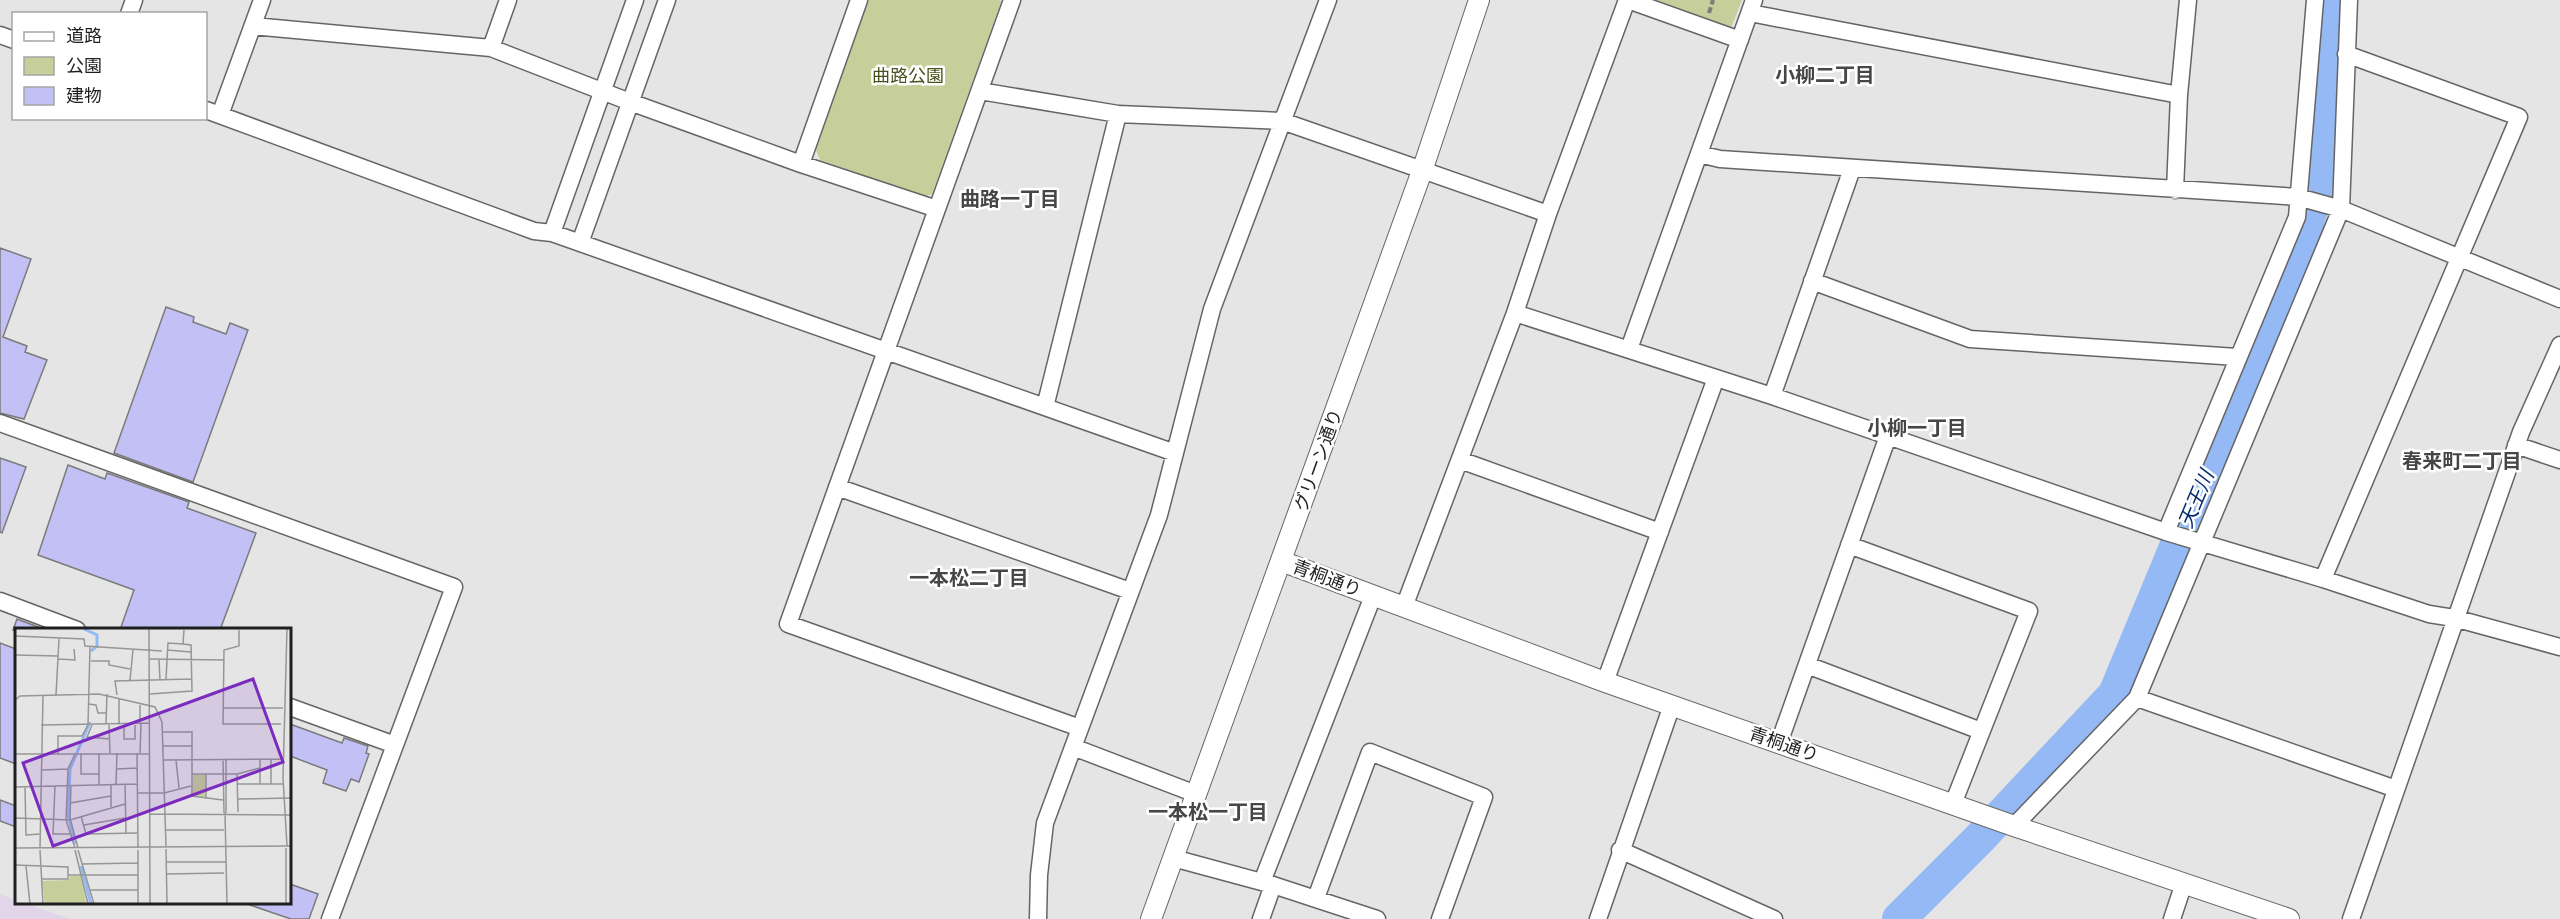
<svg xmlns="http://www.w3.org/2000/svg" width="2560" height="919" viewBox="0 0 2560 919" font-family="Raleway,'Noto Sans JP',sans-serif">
<rect width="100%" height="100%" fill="#e5e5e6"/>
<path fill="#e3d5e9" d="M0 894 16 900V902L24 903 71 919H0Z"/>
<path fill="#c6ce99" d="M868 0H1000L1001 2 932 194 924 197 820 160 816 150Z
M1652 0H1742L1731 28Z"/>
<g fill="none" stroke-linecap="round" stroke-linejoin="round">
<path stroke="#95b9f4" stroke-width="34" d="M1899 919 1981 837 2115 694 2299 251 2315 195 2331 0"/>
</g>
<path fill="#c2c0f5" stroke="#7b7b7c" stroke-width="1.5" d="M0 248 31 259 3 337 27 346 25 352 47 360 24 419 0 413Z
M166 307 194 317 193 322 226 334 230 323 248 330 193 482 114 453Z
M0 458 26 467 2 533 0 532Z
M68 465 105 479 107 473 189 502 187 508 256 533 220 630H120L134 590 38 555Z
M17 619 46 630H13Z
M0 643 16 649V764L0 758Z
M290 724 342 743 344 738 368 746 366 753 369 754 359 782 351 779 346 791 323 783 327 770 290 756Z
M0 800 16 806V827L0 821Z
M290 884 318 894 309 919H291L250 905 251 903H290Z"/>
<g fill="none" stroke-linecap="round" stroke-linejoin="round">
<defs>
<path id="minor" d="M1012 0 788 624 1080 728
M1628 0 1740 40
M1750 13 2179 95
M129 14 134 0
M253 26 491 48 630 102 801 164 937 209
M0 35 14 40
M491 48 508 0
M980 91 1118 114 1282 121 1548 214
M206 110 534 231 552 233 1175 453
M220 115 262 0
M1699 154 1720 159 2298 197 2341 209 2560 299
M801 164 859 0
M2175 190 2179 95 2188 0
M552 233 635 0
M580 243 667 0
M1812 281 1970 339 2237 357
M1515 313 1772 396 2166 532 2323 579 2429 614 2454 618 2560 647
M1629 349 1754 0
M1772 396 1852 169
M1045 407 1118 114
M0 423 454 587 330 919
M2516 445 2560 460
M1460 460 1660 532
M837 487 1130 591
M2166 532 2297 217 2315 0
M1849 545 2029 611 1953 804
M2323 579 2519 117 2346 54
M0 601 77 630
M1404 607 1515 313 1548 214 1627 0
M1807 665 1981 731
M1605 682 1716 378
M2137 698 2396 789
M290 707 395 745
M1779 743 1888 436
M1073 747 1196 794
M2014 826 2137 698 2341 209 2349 0
M1620 850 1774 919
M1173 858 1273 885 1377 919
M1262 882 1373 596
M1316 898 1370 752 1484 797 1440 919
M1038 919 1039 875 1045 823 1159 515 1212 309 1328 0
M1261 919 1273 885
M1598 919 1672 705
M2172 919 2184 883
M2351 919 2521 432 2560 345"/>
<path id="tertiary" d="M1281 561 1605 682 2014 826 2289 919
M1151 919 1422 171 1479 0"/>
</defs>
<use href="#minor" stroke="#656566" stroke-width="19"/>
<use href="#tertiary" stroke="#656566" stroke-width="22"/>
<path stroke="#7b7b7c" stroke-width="4" stroke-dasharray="6 3" stroke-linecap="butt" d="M1709 13 1713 0"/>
<use href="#minor" stroke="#fff" stroke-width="16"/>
<use href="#tertiary" stroke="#fff" stroke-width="20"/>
</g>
<g text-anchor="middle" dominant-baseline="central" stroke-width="5" stroke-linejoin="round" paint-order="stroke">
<g font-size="18" fill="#4a501c" stroke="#fff">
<text x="908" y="75">曲路公園</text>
</g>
<g font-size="18" fill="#1f1f20" stroke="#fff">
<text transform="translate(1318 460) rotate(-70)">グリーン通り</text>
<text transform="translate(1327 578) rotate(21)">青桐通り</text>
<text transform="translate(1784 744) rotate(19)">青桐通り</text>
</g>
<g font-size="20" font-weight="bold" fill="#464646" stroke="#fff">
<text x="1825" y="75">小柳二丁目</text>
<text x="1010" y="199">曲路一丁目</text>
<text x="1917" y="428">小柳一丁目</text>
<text x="2462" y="461">春来町二丁目</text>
<text x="969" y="578">一本松二丁目</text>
<text x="1208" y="812">一本松一丁目</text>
</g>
<g font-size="20" font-style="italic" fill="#032c6e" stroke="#fff">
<text transform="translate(2196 499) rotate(-67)">天王川</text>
</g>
</g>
<g transform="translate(15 628)">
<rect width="276" height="276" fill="#e5e5e6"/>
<path d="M178 147H190V170L178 167ZM55 248H66L71 275 30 276 27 253 54 252Z" fill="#c6ce99"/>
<path fill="none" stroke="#95b9f4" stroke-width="3" d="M69 1 82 7V18L76 23M60 216 53 187 55 141 75 94M66 238 76 276"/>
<path fill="none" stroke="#969697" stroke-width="1.5" d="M134 0 135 276M157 0H229M272 0 268 150 272 218M224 2V18L209 22 208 96H266M0 8 69 11 70 18 147 23M152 22 176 24M0 27 43 28M43 31 60 32 59 21M135 31 209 32M144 32 145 52M76 33H94V37L115 41M151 51 153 15 168 16M115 52 118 22M135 66 177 63 176 17 168 16 169 2M41 67 44 11M102 67 100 53 176 51M0 72 5 68 84 66 140 79 147 94 151 218M73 76 81 77 83 85H91M125 77V96M208 80H268M91 96 92 66M26 97 135 95M77 97 72 109 95 111M94 97 95 125M104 97V71M109 97V111H120V97M148 104H177V168L208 172M147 118H177M122 125 123 219M125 125 126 96M0 126H135M43 126V108H67L73 97 75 19M66 126V146H84M84 126V157M208 131 209 185M211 131V185M245 131V156M256 131V156M148 132 269 131M161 132 164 160M102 141 122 140M27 142 53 141M177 146H222L245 140M191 146V171M222 146 223 184M96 156V179M101 156 102 125M110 156 111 205M222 156H269M56 157 55 190 63 220M40 158 38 206H55M0 159 122 156M10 159 11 207 26 206M122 165H149L176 158M223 171 276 170M55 175 96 168M210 185 212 276M135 186 276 187M66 188 71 206 122 205M0 190 55 192 110 176M69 197 110 190M151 202H209M0 220 276 218M25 220 28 68M60 220 51 192 53 141 60 126M271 220V276M151 221 152 276M25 222 28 276M60 222 73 276M63 222 79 276M123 222V276M151 234H211M67 236 123 235M0 237 53 239V247M11 238 15 276M151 246 209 245M26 251H53V247H123M74 262H123"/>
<path fill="#7b2cbf" fill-opacity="0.15" stroke="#7b2cbf" stroke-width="3" d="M238 51 268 134 38 218 8 135Z"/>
<rect width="276" height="276" fill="none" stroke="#1f1f20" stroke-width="3"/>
</g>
<rect x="12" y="12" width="195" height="108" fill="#ffffff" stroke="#a5a5a6" stroke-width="1.5"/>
<rect x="24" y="32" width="30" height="9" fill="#ffffff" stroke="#a5a5a6" stroke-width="1.5"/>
<text x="66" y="42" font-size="18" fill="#1f1f20">道路</text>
<rect x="24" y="57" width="30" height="18" fill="#c6ce99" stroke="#a5a5a6" stroke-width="1.5"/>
<text x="66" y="72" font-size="18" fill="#1f1f20">公園</text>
<rect x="24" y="87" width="30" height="18" fill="#c2c0f5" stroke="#a5a5a6" stroke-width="1.5"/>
<text x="66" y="102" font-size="18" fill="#1f1f20">建物</text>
</svg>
